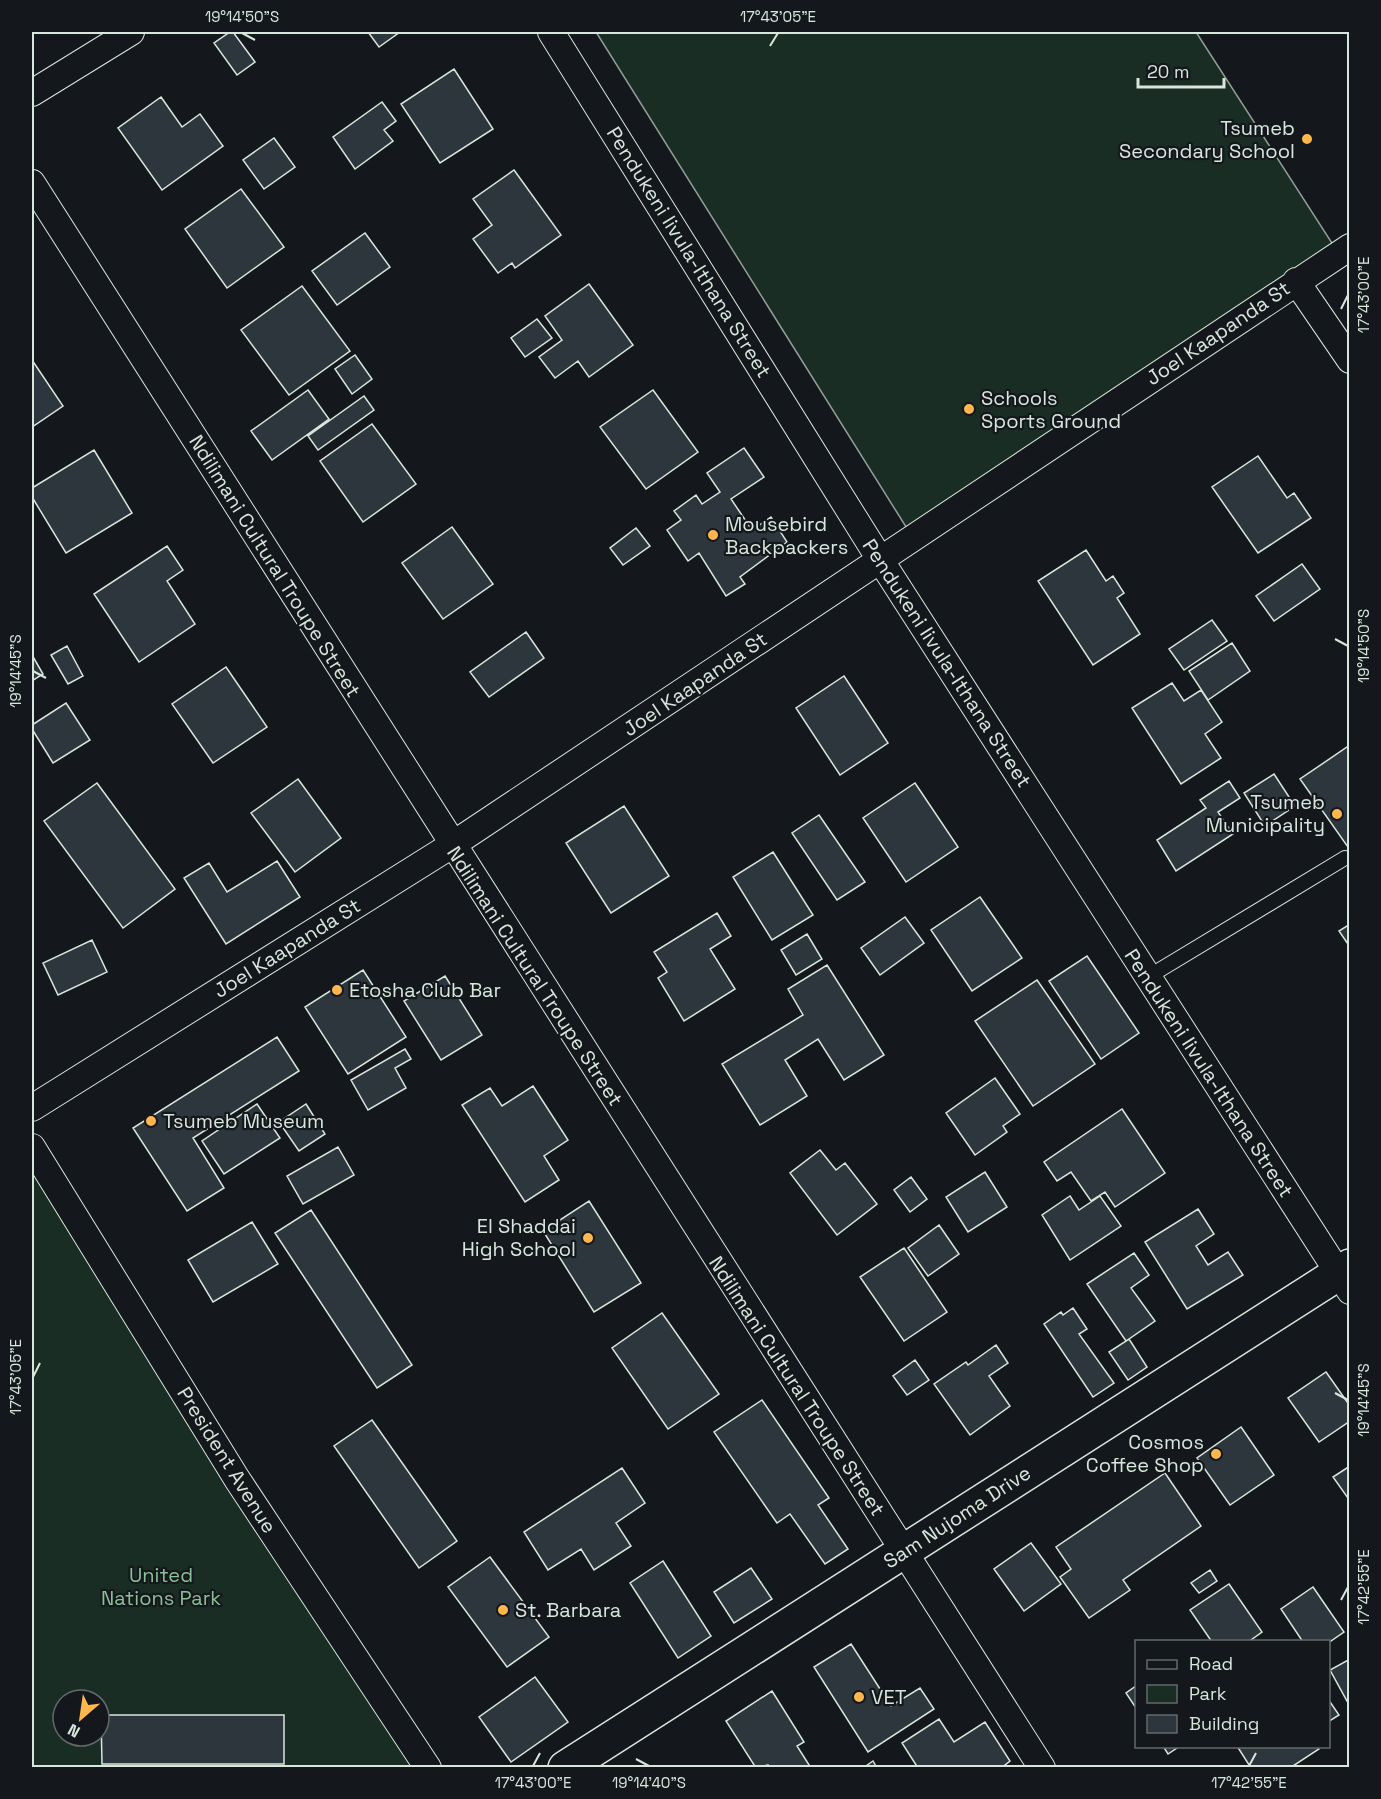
<svg xmlns="http://www.w3.org/2000/svg" width="1381" height="1799" viewBox="0 0 1381 1799" font-family="'Space Grotesk',sans-serif">
<rect width="100%" height="100%" fill="#14181c"/>
<path fill="#1a2d24" stroke="#939e99" stroke-width="1.5" fill-rule="evenodd" d="M596 32H1196L1339 254 913 538Z
M32 1146 432 1767H32ZM63 1700H99V1736H63Z"/>
<path fill="#2c363c" stroke="#d8e6dc" stroke-width="1.5" d="M230 32H233L255 62 237 75 214 43Z
M368 32H400L379 47Z
M454 69 493 129 440 163 401 104Z
M161 97 182 127 200 114 223 146 162 190 118 128Z
M382 102 396 121 384 130 393 141 355 169 333 137Z
M274 138 295 167 264 189 243 160Z
M514 170 561 235 515 268 512 263 498 273 473 239 492 225 473 199Z
M241 189 284 247 227 288 185 229Z
M365 233 390 267 337 305 312 271Z
M589 284 633 345 589 377 578 361 555 378 539 357 562 340 545 316Z
M302 286 350 351 289 395 241 330Z
M537 319 552 338 525 357 511 338Z
M355 355 372 379 352 394 335 369Z
M32 360 63 406 32 427Z
M308 390 329 419 272 460 251 431Z
M653 390 698 452 646 489 600 427Z
M364 396 374 410 318 450 308 436Z
M372 424 416 484 363 522 320 461Z
M744 448 764 477 731 499 752 530 771 517 787 542 740 577 745 584 726 596 699 553 688 561 667 530 681 520 674 511 696 495 702 504 720 492 707 473Z
M94 450 132 513 66 553 32 497V488Z
M1258 456 1287 498 1294 493 1311 518 1258 553 1212 487Z
M452 527 493 584 443 619 402 563Z
M636 528 650 546 623 565 610 548Z
M167 546 183 570 167 581 195 624 139 662 94 594Z
M1086 550 1106 581 1113 576 1124 593 1117 598 1140 634 1093 665 1038 581Z
M1302 564 1320 589 1274 621 1256 596Z
M1212 620 1227 641 1184 670 1169 649Z
M526 632 544 658 489 697 470 672Z
M1232 643 1250 671 1208 700 1189 671Z
M67 646 83 676 68 684 51 655Z
M32 655 43 674 32 681Z
M226 667 267 727 213 763 172 704Z
M844 676 888 743 840 775 796 708Z
M1172 683 1184 701 1201 690 1222 722 1205 734 1221 758 1181 784 1132 708Z
M66 703 90 740 53 763 32 729V725Z
M1350 745V850L1300 779Z
M1274 774 1295 806 1265 826 1244 793Z
M298 779 341 838 295 872 251 813Z
M1229 781 1240 798 1218 812 1233 834 1176 871 1157 840 1206 808 1200 800Z
M97 783 175 889 123 928 44 821Z
M915 783 958 847 906 882 863 818Z
M624 806 669 876 611 913 566 843Z
M819 815 865 882 837 900 792 833Z
M773 852 813 915 772 940 733 877Z
M277 861 300 897 226 944 184 878 209 863 227 892Z
M980 897 1022 958 972 991 931 930Z
M717 913 731 936 710 949 735 989 684 1021 658 978 667 972 654 952Z
M905 917 924 943 880 975 861 948Z
M1350 924V947L1339 931Z
M807 934 822 959 796 975 781 950Z
M92 940 107 972 58 995 43 963Z
M1087 956 1139 1033 1101 1059 1049 981Z
M827 965 884 1055 844 1080 818 1039 785 1060 807 1096 760 1125 722 1064 803 1015 788 989Z
M363 970 406 1037 348 1074 305 1007Z
M445 976 482 1035 441 1060 404 1001Z
M1037 980 1095 1064 1033 1106 975 1021Z
M277 1037 299 1071 193 1138 224 1188 187 1211 133 1128Z
M405 1049 411 1059 395 1068 406 1088 368 1110 351 1080Z
M995 1078 1020 1114 1003 1126 1007 1132 975 1155 946 1113Z
M533 1086 568 1140 544 1156 559 1180 525 1202 462 1105 490 1088 502 1106Z
M257 1104 280 1138 224 1174 202 1141Z
M306 1104 325 1134 299 1151 279 1122Z
M1122 1109 1165 1173 1115 1207 1105 1192 1091 1201 1071 1172 1057 1181 1044 1162Z
M338 1147 354 1175 303 1204 287 1176Z
M820 1150 836 1170 845 1163 877 1204 837 1235 790 1173Z
M985 1172 1007 1207 968 1232 946 1197Z
M911 1177 927 1199 910 1212 894 1190Z
M1070 1196 1079 1210 1100 1196 1121 1226 1070 1260 1042 1215Z
M589 1201 641 1283 594 1312 543 1231Z
M1198 1209 1214 1234 1196 1246 1208 1265 1228 1252 1243 1275 1187 1309 1145 1242Z
M311 1210 412 1365 377 1388 275 1233Z
M252 1222 278 1264 213 1302 188 1260Z
M939 1225 959 1254 928 1276 908 1248Z
M904 1248 947 1312 904 1341 860 1277Z
M1134 1253 1149 1275 1131 1288 1155 1321 1126 1341 1087 1284Z
M1073 1308 1087 1329 1079 1334 1114 1383 1093 1397 1044 1324 1061 1312 1063 1315Z
M662 1313 719 1394 668 1429 612 1348Z
M1129 1339 1147 1367 1128 1380 1109 1352Z
M996 1345 1008 1363 989 1376 1010 1406 970 1435 934 1384 966 1362 968 1365Z
M915 1360 929 1380 907 1395 893 1376Z
M1326 1372 1350 1406V1421L1319 1442 1288 1398Z
M762 1400 829 1498 818 1505 848 1549 825 1564 790 1514 777 1523 714 1432Z
M372 1420 457 1541 419 1568 334 1446Z
M1241 1427 1274 1475 1230 1505 1197 1458Z
M1350 1466V1501L1333 1477Z
M622 1468 645 1503 616 1523 631 1546 594 1570 581 1549 548 1570 524 1532Z
M1165 1473 1201 1526 1123 1580 1130 1590 1089 1618 1060 1577 1071 1569 1056 1547Z
M1031 1543 1061 1584 1024 1611 994 1569Z
M490 1557 549 1637 507 1667 448 1587Z
M663 1561 711 1636 678 1658 630 1583Z
M751 1568 772 1599 734 1623 714 1592Z
M1210 1570 1217 1581 1199 1593 1191 1583Z
M1229 1584 1262 1632 1248 1642H1212L1190 1610Z
M1313 1587 1344 1632 1328 1643 1303 1642 1281 1609Z
M851 1644 891 1706 920 1688 934 1709 868 1752 814 1667Z
M1350 1659V1700L1347 1701 1330 1670Z
M535 1677 568 1722 511 1762 479 1717Z
M1136 1686V1708L1126 1693Z
M772 1691 804 1742 797 1746 811 1768H769L768 1765 756 1768 726 1721Z
M1328 1699 1339 1715 1328 1722Z
M101 1715H284V1764H102Z
M939 1719 954 1742 985 1722 1010 1761 1001 1768H918L902 1743Z
M1163 1746H1180L1168 1754Z
M1237 1746H1318L1319 1749 1290 1768H1251Z
M873 1761 877 1768H863Z"/>
<g fill="none" stroke-linecap="round" stroke-linejoin="round">
<defs>
<path id="lane" d="M1148 977 1345 858"/>
<path id="street" d="M551 32 881 561 1350 1291
M32 93 131 32
M32 183 1042 1768
M1296 281 1350 360
M32 1108 452 845 1350 247
M32 1147 237 1479 428 1768"/>
<path id="secondary" d="M565 1768 1350 1266"/>
</defs>
<use href="#lane" stroke="#d8e6dc" stroke-width="16"/>
<use href="#street" stroke="#d8e6dc" stroke-width="28"/>
<use href="#secondary" stroke="#d8e6dc" stroke-width="36"/>
<use href="#lane" stroke="#14181c" stroke-width="14"/>
<use href="#street" stroke="#14181c" stroke-width="26"/>
<use href="#secondary" stroke="#14181c" stroke-width="33"/>
</g>
<path fill="none" stroke="#d8e6dc" stroke-width="2" d="M242 33 255 40M770 46 778 33M1341 309 1348 295M1335 639 1348 646M33 671 46 678M33 1377 40 1363M1335 1393 1348 1400M1341 1600 1348 1587M636 1759 649 1766M533 1766 540 1753M1249 1766 1256 1753"/>
<g fill="#ffb74d" stroke="#14181c" stroke-width="2">
<circle cx="1307" cy="139" r="6"/>
<circle cx="969" cy="409" r="6"/>
<circle cx="713" cy="535" r="6"/>
<circle cx="1337" cy="814" r="6"/>
<circle cx="337" cy="990" r="6"/>
<circle cx="151" cy="1121" r="6"/>
<circle cx="588" cy="1238" r="6"/>
<circle cx="1216" cy="1454" r="6"/>
<circle cx="503" cy="1610" r="6"/>
<circle cx="859" cy="1697" r="6"/>
</g>
<g text-anchor="middle" dominant-baseline="central" stroke-width="4.5" stroke-linejoin="round" paint-order="stroke">
<g font-size="20" fill="#d8e6dc" stroke="#14181c" text-anchor="start">
<text x="1295" y="128" text-anchor="end">Tsumeb<tspan x="1295" dy="23">Secondary School</tspan></text>
<text x="981" y="398">Schools<tspan x="981" dy="23">Sports Ground</tspan></text>
<text x="725" y="524">Mousebird<tspan x="725" dy="23">Backpackers</tspan></text>
<text x="1325" y="802" text-anchor="end">Tsumeb<tspan x="1325" dy="23">Municipality</tspan></text>
<text x="349" y="990">Etosha Club Bar</text>
<text x="163" y="1121">Tsumeb Museum</text>
<text x="576" y="1226" text-anchor="end">El Shaddai<tspan x="576" dy="23">High School</tspan></text>
<text x="1204" y="1442" text-anchor="end">Cosmos<tspan x="1204" dy="23">Coffee Shop</tspan></text>
<text x="515" y="1610">St. Barbara</text>
<text x="871" y="1697">VET</text>
</g>
<g font-size="20" fill="#d8e6dc" stroke="#14181c">
<text transform="translate(689 252) rotate(58)">Pendukeni Iivula-Ithana Street</text>
<text transform="translate(1218 333) rotate(-34)">Joel Kaapanda St</text>
<text transform="translate(275 566) rotate(58)">Ndilimani Cultural Troupe Street</text>
<text transform="translate(947 663) rotate(57)">Pendukeni Iivula-Ithana Street</text>
<text transform="translate(695 684) rotate(-34)">Joel Kaapanda St</text>
<text transform="translate(287 948) rotate(-32)">Joel Kaapanda St</text>
<text transform="translate(535 976) rotate(57)">Ndilimani Cultural Troupe Street</text>
<text transform="translate(1209 1073) rotate(57)">Pendukeni Iivula-Ithana Street</text>
<text transform="translate(797 1386) rotate(57)">Ndilimani Cultural Troupe Street</text>
<text transform="translate(227 1460) rotate(58)">President Avenue</text>
<text transform="translate(957 1517) rotate(-33)">Sam Nujoma Drive</text>
</g>
<g font-size="20" fill="#8ac095" stroke="#14181c">
<text x="161" y="1575">United<tspan x="161" dy="23">Nations Park</tspan></text>
</g>
</g>
<rect width="1381" height="1799" fill="none" stroke="#14181c" stroke-width="66"/>
<rect x="1135" y="1640" width="195" height="108" fill="#14181c" stroke="#626a69" stroke-width="1.5"/>
<rect x="1147" y="1660" width="30" height="9" fill="#14181c" stroke="#626a69" stroke-width="1.5"/>
<text x="1189" y="1670" font-size="18" fill="#d8e6dc">Road</text>
<rect x="1147" y="1685" width="30" height="18" fill="#1a2d24" stroke="#626a69" stroke-width="1.5"/>
<text x="1189" y="1700" font-size="18" fill="#d8e6dc">Park</text>
<rect x="1147" y="1715" width="30" height="18" fill="#2c363c" stroke="#626a69" stroke-width="1.5"/>
<text x="1189" y="1730" font-size="18" fill="#d8e6dc">Building</text>
<g transform="translate(81 1718) rotate(209)"><circle r="28" fill="#14181c" stroke="#626a69" stroke-width="1.5"/>
<path d="M0-4.5L10 22L0 15L-10 22Z" fill="#ffb74d"/>
<text y="-9" font-size="16" font-weight="bold" text-anchor="middle" fill="#d8e6dc">N</text>
</g>
<path d="M1138 78v9h86v-9" fill="none" stroke="#d8e6dc" stroke-width="3"/>
<text x="1147" y="78" font-size="18" fill="#d8e6dc" stroke="#14181c" stroke-width="4.5" paint-order="stroke">20 m</text>
<rect x="33" y="33" width="1315" height="1733" fill="none" stroke="#d8e6dc" stroke-width="2"/>
<g font-size="15" text-anchor="middle" fill="#d8e6dc">
<text x="242" y="22">19°14'50"S</text>
<text x="778" y="22">17°43'05"E</text>
<text transform="translate(1364 295) rotate(-90)" y="5">17°43'00"E</text>
<text transform="translate(1364 646) rotate(-90)" y="5">19°14'50"S</text>
<text transform="translate(16 671) rotate(-90)" y="5">19°14'45"S</text>
<text transform="translate(16 1377) rotate(-90)" y="5">17°43'05"E</text>
<text transform="translate(1364 1400) rotate(-90)" y="5">19°14'45"S</text>
<text transform="translate(1364 1587) rotate(-90)" y="5">17°42'55"E</text>
<text x="533" y="1788">17°43'00"E</text>
<text x="649" y="1788">19°14'40"S</text>
<text x="1249" y="1788">17°42'55"E</text>
</g>
</svg>
